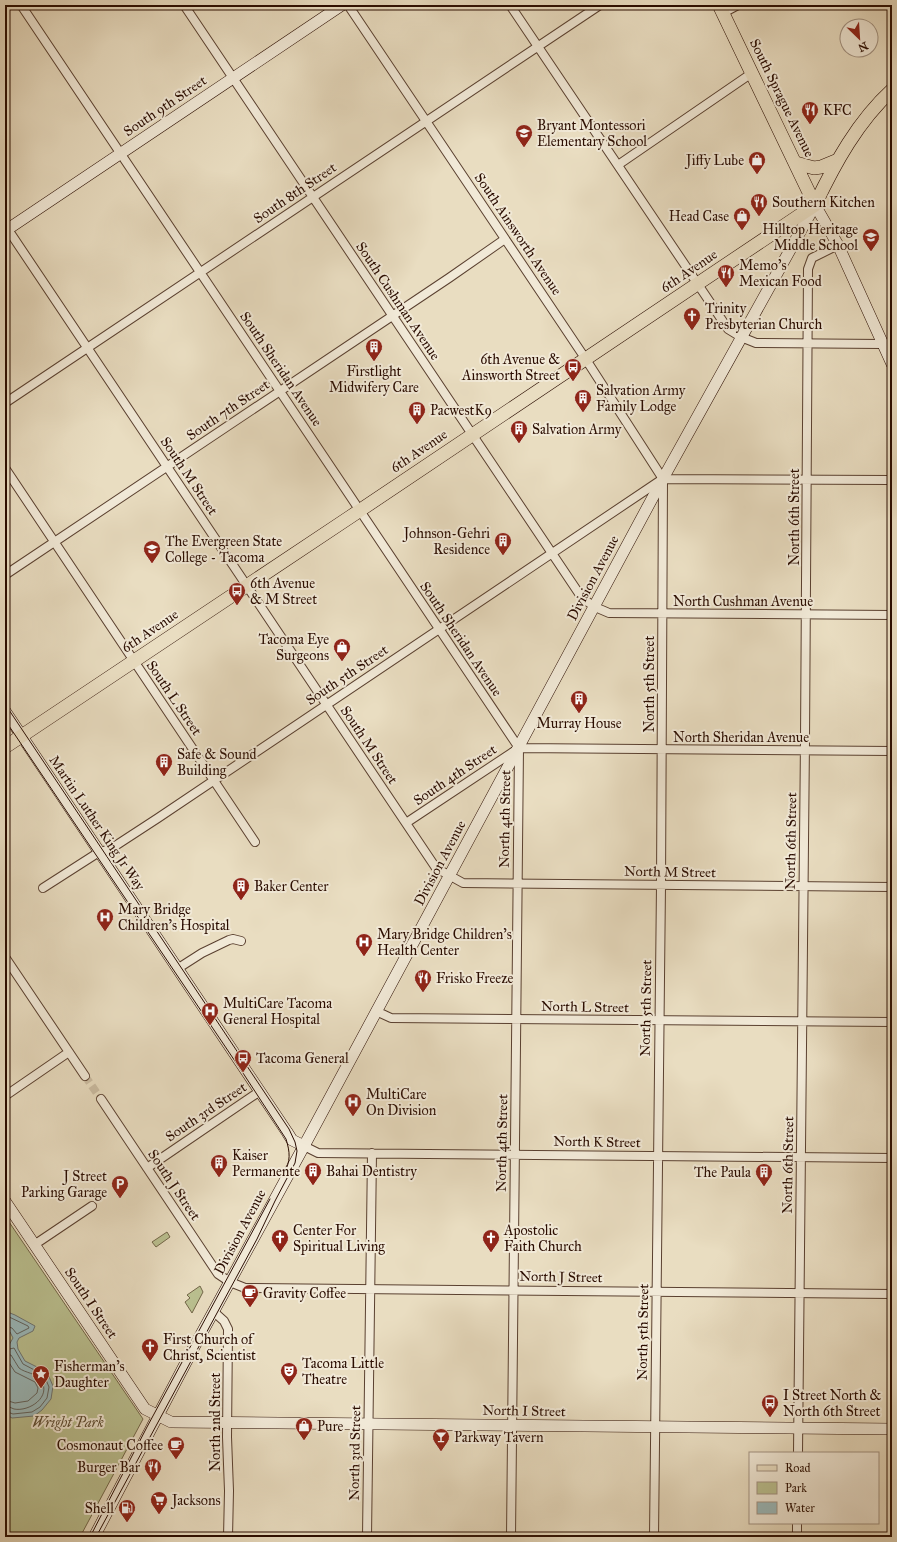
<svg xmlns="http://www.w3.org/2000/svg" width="897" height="1542" viewBox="0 0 897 1542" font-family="'IM FELL Great Primer',serif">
<rect width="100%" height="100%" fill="#e9ddc1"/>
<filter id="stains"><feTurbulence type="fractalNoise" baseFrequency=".005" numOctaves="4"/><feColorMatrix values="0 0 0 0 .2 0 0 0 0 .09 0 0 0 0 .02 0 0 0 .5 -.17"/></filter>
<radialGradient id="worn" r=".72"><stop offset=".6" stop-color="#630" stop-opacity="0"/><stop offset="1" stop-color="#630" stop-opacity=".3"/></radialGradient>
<path fill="#bac090" stroke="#726648" d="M5 1216 143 1419 80 1537H5Z
M167 1232 170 1237 156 1247 152 1242Z
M200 1286 203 1292 192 1313 185 1302 190 1298 187 1295Z"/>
<path fill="#9bbabc" stroke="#6e7471" d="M5 1311 15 1315 35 1326 33 1331 19 1338 17 1342 18 1349 25 1361 47 1372 53 1386 51 1399 42 1410 34 1416 12 1418 5 1414V1346L9 1345 13 1338 10 1332 5 1329Z"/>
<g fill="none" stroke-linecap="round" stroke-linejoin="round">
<path stroke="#62635e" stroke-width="1" d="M5 1315 28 1326 29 1328 17 1334 12 1328 5 1326
M5 1350 14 1348 23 1364 44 1375 49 1387 47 1398 40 1407 32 1412 13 1414 5 1411
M5 1355H11C14 1359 16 1364 19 1368 25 1373 36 1373 41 1380 52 1397 29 1412 14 1409 11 1408 9 1406 5 1406
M5 1361H8L15 1372 35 1382 38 1388 37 1393 28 1401 15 1403 5 1400"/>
<path stroke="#ccbea4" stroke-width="8" stroke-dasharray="8 4" stroke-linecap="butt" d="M85 1076 101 1099"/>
<defs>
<path id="street" d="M21 5 519 748
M184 5C316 203 448 401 582 598L595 607 609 613 892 615
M348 5 585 358 663 479
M510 5 728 329 741 337 756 343 882 344
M723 13 738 5
M618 165 752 73
M5 225 436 868 463 883 892 887
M5 403 600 5
M5 468 255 842
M663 479 892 480
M5 575 449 278 505 239
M519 748 892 751
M406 823 516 750
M43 888 96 854 112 848 158 818 661 480
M5 957 85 1076
M177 969 202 953 229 940 233 939 241 941
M376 1011 391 1018 892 1022
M5 1096 69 1052
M101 1099 218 1274 230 1282 245 1288 892 1294
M304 1146 318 1153 892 1158
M147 1168 260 1091
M34 1245 92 1206
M214 1312 224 1321 228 1329 227 1437 229 1491 228 1537
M798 1453 805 740 808 269 812 258 838 245
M367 1537 372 1153
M511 1537 519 748
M654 1537 661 885 663 480
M797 1537V1523"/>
<path id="secondary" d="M5 231 342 5
M5 711 287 1132 292 1140 304 1146
M5 1201 145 1409 171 1422 892 1429
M94 1537 193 1349 304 1146 660 484 815 205 838 245 892 364"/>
<path id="primary" d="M719 5 815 205
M796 163 814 168 821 167 838 160
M5 747 350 517 815 205C835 163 858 121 892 90"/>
</defs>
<use href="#street" stroke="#5a4030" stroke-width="10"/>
<use href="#secondary" stroke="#2a0c00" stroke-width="12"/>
<use href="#primary" stroke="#2a0c00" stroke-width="14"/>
<use href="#street" stroke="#f1e9d7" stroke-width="8"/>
<use href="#secondary" stroke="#f1e9d7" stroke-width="11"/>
<use href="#primary" stroke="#e9ddc1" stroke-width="13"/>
<path stroke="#2a0c00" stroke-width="1" d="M5 704 289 1129 295 1142 297 1151 295 1163 275 1201 257 1239 96 1537
M5 720 243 1073 286 1139C290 1152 291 1161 284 1173
M90 1537 147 1427 270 1199"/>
</g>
<defs>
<symbol id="restaurant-pin" viewBox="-11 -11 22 30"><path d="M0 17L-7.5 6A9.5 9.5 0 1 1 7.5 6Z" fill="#8f2418" stroke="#f1e9d7"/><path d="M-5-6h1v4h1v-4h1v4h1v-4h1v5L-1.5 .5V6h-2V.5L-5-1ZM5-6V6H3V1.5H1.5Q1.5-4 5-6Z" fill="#fff"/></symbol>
<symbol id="school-pin" viewBox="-11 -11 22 30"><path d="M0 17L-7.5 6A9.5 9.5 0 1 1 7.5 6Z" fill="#8f2418" stroke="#f1e9d7"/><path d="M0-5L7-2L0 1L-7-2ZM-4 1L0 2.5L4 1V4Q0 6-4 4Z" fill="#fff"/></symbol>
<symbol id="shop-pin" viewBox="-11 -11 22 30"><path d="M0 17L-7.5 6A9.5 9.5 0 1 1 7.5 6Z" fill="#8f2418" stroke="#f1e9d7"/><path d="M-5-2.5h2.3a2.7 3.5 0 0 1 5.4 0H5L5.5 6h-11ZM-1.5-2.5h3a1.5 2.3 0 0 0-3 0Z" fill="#fff"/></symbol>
<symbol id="church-pin" viewBox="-11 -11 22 30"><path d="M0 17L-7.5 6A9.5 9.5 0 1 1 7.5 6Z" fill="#8f2418" stroke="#f1e9d7"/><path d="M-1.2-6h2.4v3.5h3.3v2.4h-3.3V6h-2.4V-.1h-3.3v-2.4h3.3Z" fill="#fff"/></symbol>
<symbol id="building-pin" viewBox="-11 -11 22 30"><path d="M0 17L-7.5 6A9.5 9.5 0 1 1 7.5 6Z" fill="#8f2418" stroke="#f1e9d7"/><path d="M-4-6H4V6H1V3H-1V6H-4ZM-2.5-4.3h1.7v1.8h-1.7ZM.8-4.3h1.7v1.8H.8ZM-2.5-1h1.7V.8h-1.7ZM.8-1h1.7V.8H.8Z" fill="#fff"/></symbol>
<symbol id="bus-pin" viewBox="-11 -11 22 30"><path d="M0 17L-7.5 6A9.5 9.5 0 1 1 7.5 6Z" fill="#8f2418" stroke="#f1e9d7"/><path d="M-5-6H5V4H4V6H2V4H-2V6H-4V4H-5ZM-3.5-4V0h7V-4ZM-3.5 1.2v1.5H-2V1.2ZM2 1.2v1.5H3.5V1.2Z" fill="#fff"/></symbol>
<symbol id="university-pin" viewBox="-11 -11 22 30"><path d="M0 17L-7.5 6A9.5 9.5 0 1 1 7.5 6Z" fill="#8f2418" stroke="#f1e9d7"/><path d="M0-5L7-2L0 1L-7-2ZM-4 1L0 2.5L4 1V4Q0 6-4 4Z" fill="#fff"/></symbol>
<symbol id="hospital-pin" viewBox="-11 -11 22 30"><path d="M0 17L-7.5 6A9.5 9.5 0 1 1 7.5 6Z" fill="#8f2418" stroke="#f1e9d7"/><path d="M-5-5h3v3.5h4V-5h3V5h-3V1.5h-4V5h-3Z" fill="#fff"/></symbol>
<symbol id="parking-pin" viewBox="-11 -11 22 30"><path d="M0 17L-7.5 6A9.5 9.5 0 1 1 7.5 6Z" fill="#8f2418" stroke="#f1e9d7"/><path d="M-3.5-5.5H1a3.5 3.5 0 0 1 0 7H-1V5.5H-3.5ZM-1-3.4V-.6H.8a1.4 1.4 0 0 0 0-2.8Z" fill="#fff"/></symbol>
<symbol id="cafe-pin" viewBox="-11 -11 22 30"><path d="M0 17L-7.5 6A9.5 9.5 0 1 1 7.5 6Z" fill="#8f2418" stroke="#f1e9d7"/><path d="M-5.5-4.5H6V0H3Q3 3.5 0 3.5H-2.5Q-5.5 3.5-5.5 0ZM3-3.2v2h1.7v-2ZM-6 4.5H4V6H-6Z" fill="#fff"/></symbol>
<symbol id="theatre-pin" viewBox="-11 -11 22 30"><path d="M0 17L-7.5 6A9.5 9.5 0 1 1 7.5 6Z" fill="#8f2418" stroke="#f1e9d7"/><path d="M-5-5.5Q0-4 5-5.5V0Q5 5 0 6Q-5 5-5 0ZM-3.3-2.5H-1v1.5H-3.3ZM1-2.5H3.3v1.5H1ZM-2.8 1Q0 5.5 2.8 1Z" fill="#fff"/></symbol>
<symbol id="sight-pin" viewBox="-11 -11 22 30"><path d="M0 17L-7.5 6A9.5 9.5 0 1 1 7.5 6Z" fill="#8f2418" stroke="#f1e9d7"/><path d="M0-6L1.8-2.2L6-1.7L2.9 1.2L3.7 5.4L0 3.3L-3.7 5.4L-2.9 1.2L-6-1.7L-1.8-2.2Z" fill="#fff"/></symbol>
<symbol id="bar-pin" viewBox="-11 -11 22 30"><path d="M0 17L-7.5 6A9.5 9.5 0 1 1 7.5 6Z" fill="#8f2418" stroke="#f1e9d7"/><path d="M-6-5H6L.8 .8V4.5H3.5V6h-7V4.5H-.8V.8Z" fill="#fff"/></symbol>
<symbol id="supermarket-pin" viewBox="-11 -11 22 30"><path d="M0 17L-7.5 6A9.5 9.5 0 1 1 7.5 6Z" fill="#8f2418" stroke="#f1e9d7"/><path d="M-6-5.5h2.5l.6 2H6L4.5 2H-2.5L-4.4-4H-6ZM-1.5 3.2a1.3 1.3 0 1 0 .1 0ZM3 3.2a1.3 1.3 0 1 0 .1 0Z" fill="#fff"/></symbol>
<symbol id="fuel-pin" viewBox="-11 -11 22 30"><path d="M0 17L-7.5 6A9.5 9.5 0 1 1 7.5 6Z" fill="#8f2418" stroke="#f1e9d7"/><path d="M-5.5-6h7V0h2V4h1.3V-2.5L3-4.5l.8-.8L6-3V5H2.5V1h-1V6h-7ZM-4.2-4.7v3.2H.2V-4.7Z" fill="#fff"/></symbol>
</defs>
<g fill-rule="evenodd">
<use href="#restaurant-pin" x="800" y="100" width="20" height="27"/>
<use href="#school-pin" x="514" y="123" width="20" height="27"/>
<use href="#shop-pin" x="747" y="150" width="20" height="27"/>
<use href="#restaurant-pin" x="749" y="192" width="20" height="27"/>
<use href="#shop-pin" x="732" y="206" width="20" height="27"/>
<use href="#school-pin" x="861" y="227" width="20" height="27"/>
<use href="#restaurant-pin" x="716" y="263" width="20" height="27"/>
<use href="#church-pin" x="682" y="306" width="20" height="27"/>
<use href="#building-pin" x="364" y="337" width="20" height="27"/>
<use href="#bus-pin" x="563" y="357" width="20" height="27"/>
<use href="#building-pin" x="573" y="388" width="20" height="27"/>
<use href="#building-pin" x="407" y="400" width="20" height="27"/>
<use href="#building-pin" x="509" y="419" width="20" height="27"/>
<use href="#building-pin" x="493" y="531" width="20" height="27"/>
<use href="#university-pin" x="142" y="539" width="20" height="27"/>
<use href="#bus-pin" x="227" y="581" width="20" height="27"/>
<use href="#shop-pin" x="332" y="637" width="20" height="27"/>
<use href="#building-pin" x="569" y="689" width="20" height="27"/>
<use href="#building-pin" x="154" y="752" width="20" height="27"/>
<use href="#building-pin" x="231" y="876" width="20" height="27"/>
<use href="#hospital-pin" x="95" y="907" width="20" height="27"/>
<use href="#hospital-pin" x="354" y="932" width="20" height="27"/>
<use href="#restaurant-pin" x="413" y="968" width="20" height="27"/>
<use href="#hospital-pin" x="200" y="1001" width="20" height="27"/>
<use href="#bus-pin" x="233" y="1048" width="20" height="27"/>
<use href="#hospital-pin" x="343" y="1092" width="20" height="27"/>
<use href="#building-pin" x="209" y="1153" width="20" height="27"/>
<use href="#building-pin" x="303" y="1161" width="20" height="27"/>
<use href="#building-pin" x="754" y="1162" width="20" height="27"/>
<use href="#parking-pin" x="110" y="1174" width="20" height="27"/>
<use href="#church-pin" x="270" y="1228" width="20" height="27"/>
<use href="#church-pin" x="481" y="1228" width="20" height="27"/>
<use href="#cafe-pin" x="240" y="1283" width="20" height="27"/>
<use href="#church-pin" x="140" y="1337" width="20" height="27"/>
<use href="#theatre-pin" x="279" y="1361" width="20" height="27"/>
<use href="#sight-pin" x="31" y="1364" width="20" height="27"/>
<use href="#bus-pin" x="760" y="1393" width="20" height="27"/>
<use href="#shop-pin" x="294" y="1416" width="20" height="27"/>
<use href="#bar-pin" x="431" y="1427" width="20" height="27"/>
<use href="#cafe-pin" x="166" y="1435" width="20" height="27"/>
<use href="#restaurant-pin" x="143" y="1457" width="20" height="27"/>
<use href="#supermarket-pin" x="149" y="1490" width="20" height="27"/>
<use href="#fuel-pin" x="117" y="1498" width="20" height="27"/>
</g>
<g text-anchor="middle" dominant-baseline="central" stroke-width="4" stroke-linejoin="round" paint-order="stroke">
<g font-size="14" fill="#2a0c00" stroke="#f1e9d7">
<text transform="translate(782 98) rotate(64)">South Sprague Avenue</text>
<text transform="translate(165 106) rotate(-34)">South 9th Street</text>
<text transform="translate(295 193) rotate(-34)">South 8th Street</text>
<text transform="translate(518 234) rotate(56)">South Ainsworth Avenue</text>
<text transform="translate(689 271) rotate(-34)">6th Avenue</text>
<text transform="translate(398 301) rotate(56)">South Cushman Avenue</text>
<text transform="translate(281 369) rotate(56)">South Sheridan Avenue</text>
<text transform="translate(228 410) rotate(-34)">South 7th Street</text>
<text transform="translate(419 451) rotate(-34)">6th Avenue</text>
<text transform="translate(189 476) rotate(56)">South M Street</text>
<text transform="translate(794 517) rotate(-90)">North 6th Street</text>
<text transform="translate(593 578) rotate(-62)">Division Avenue</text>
<text x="743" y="601">North Cushman Avenue</text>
<text transform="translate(150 631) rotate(-34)">6th Avenue</text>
<text transform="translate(461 639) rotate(56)">South Sheridan Avenue</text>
<text transform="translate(347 675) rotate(-34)">South 5th Street</text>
<text transform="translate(649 684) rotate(-90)">North 5th Street</text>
<text transform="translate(174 698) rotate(56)">South L Street</text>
<text x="741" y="737">North Sheridan Avenue</text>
<text transform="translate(369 745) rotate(56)">South M Street</text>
<text transform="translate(455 775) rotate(-34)">South 4th Street</text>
<text transform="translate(505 819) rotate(-89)">North 4th Street</text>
<text transform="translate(97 823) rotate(56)">Martin Luther King Jr Way</text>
<text transform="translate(791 841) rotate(-89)">North 6th Street</text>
<text transform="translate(440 863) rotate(-62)">Division Avenue</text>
<text transform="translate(670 872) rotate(1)">North M Street</text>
<text transform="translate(585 1007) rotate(1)">North L Street</text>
<text transform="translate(646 1008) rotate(-89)">North 5th Street</text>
<text transform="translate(206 1112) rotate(-34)">South 3rd Street</text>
<text transform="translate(597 1142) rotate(1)">North K Street</text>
<text transform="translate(502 1143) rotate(-89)">North 4th Street</text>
<text transform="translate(788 1165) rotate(-89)">North 6th Street</text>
<text transform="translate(174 1185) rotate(56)">South J Street</text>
<text transform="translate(240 1232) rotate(-62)">Division Avenue</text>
<text transform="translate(561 1277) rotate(1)">North J Street</text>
<text transform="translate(91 1303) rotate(56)">South I Street</text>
<text transform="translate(643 1332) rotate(-89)">North 5th Street</text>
<text transform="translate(524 1411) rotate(1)">North I Street</text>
<text transform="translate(215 1422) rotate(-90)">North 2nd Street</text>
<text transform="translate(355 1453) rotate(-89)">North 3rd Street</text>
</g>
<g font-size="14" fill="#2a0c00" stroke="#f1e9d7" text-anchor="start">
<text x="823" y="110">KFC</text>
<text x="537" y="125">Bryant Montessori<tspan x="537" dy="16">Elementary School</tspan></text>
<text x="744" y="160" text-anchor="end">Jiffy Lube</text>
<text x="772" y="202">Southern Kitchen</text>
<text x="729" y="216" text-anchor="end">Head Case</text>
<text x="858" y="229" text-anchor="end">Hilltop Heritage<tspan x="858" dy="16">Middle School</tspan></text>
<text x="739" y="265">Memo's<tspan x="739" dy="16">Mexican Food</tspan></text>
<text x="705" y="308">Trinity<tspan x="705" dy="16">Presbyterian Church</tspan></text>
<text x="560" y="359" text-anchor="end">6th Avenue &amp;<tspan x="560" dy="16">Ainsworth Street</tspan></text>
<text x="374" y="371" text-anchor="middle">Firstlight<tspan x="374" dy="16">Midwifery Care</tspan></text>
<text x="596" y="390">Salvation Army<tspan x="596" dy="16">Family Lodge</tspan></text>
<text x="430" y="410">PacwestK9</text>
<text x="532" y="429">Salvation Army</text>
<text x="490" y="533" text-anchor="end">Johnson-Gehri<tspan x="490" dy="16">Residence</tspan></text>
<text x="165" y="541">The Evergreen State<tspan x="165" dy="16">College - Tacoma</tspan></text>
<text x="250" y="583">6th Avenue<tspan x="250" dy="16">&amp; M Street</tspan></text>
<text x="329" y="639" text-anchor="end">Tacoma Eye<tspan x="329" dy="16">Surgeons</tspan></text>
<text x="579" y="723" text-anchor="middle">Murray House</text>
<text x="177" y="754">Safe &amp; Sound<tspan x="177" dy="16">Building</tspan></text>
<text x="254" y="886">Baker Center</text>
<text x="118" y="909">Mary Bridge<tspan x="118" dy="16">Children's Hospital</tspan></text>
<text x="377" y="934">Mary Bridge Children's<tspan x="377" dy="16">Health Center</tspan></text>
<text x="436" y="978">Frisko Freeze</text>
<text x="223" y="1003">MultiCare Tacoma<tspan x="223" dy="16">General Hospital</tspan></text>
<text x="256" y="1058">Tacoma General</text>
<text x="366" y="1094">MultiCare<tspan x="366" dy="16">On Division</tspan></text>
<text x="232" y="1155">Kaiser<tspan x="232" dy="16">Permanente</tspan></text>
<text x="326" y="1171">Bahai Dentistry</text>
<text x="751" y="1172" text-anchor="end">The Paula</text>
<text x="107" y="1176" text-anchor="end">J Street<tspan x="107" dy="16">Parking Garage</tspan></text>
<text x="293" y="1230">Center For<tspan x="293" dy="16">Spiritual Living</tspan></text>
<text x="504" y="1230">Apostolic<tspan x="504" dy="16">Faith Church</tspan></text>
<text x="263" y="1293">Gravity Coffee</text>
<text x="163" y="1339">First Church of<tspan x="163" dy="16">Christ, Scientist</tspan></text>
<text x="302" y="1363">Tacoma Little<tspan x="302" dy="16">Theatre</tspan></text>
<text x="54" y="1366">Fisherman’s<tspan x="54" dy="16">Daughter</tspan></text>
<text x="783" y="1395">I Street North &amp;<tspan x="783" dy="16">North 6th Street</tspan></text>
<text x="317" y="1426">Pure</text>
<text x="454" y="1437">Parkway Tavern</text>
<text x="163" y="1445" text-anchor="end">Cosmonaut Coffee</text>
<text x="140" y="1467" text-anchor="end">Burger Bar</text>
<text x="172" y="1500">Jacksons</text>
<text x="114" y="1508" text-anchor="end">Shell</text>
</g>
<g font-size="14" font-style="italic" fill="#5c4b32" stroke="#f1e9d7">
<text x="68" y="1422">Wright Park</text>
</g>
</g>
<rect width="897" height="1542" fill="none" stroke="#e9ddc1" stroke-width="20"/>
<rect x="6" y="6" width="885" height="1530" fill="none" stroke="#2a0c00" stroke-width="2"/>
<rect x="10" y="10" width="877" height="1522" fill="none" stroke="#2a0c00"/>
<rect x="749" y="1452" width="130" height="72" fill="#f1e9d7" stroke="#a19181"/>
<rect x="757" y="1465" width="20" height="6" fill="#e9ddc1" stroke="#a19181"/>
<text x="785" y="1472" font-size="12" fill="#2a0c00">Road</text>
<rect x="757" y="1482" width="20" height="12" fill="#bac090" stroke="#a19181"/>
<text x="785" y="1492" font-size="12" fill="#2a0c00">Park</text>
<rect x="757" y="1502" width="20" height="12" fill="#9bbabc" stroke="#a19181"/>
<text x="785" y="1512" font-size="12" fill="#2a0c00">Water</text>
<g transform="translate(859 38) rotate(155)"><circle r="19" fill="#f1e9d7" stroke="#a19181"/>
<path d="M0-3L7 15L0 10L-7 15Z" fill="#8f2418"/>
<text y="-6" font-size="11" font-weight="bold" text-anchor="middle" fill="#2a0c00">N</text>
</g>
<rect width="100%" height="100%" filter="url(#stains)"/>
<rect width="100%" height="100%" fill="url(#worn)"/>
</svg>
